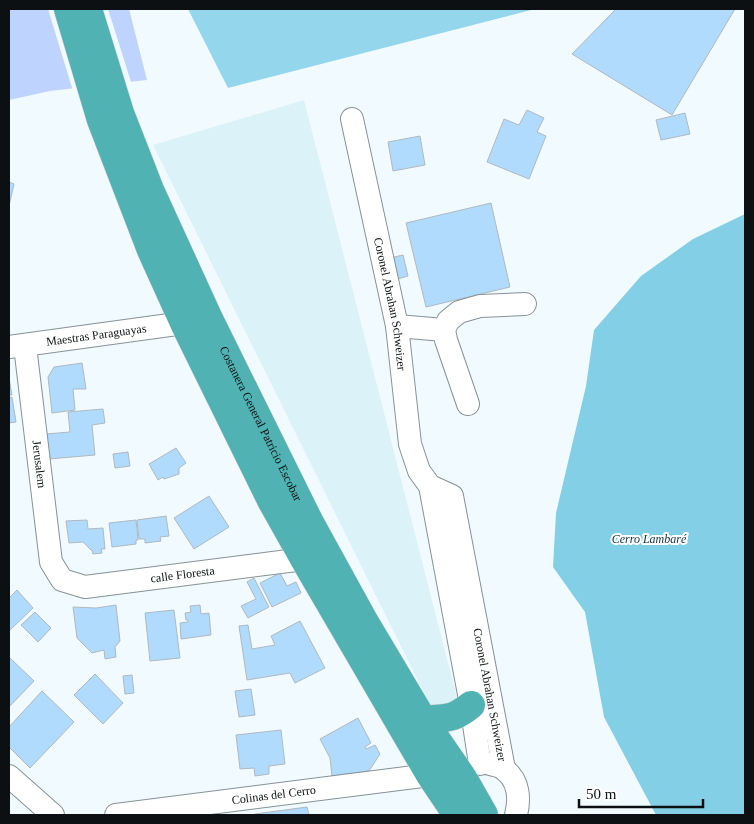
<svg xmlns="http://www.w3.org/2000/svg" width="754" height="824" viewBox="0 0 754 824" font-family="'Times New Roman',serif">
<rect width="100%" height="100%" fill="#f1fbff"/>
<path fill="#dbf2f9" d="M304 100 459 706 435 715 153 145Z"/>
<path fill="#94d7ec" d="M188 9H535L228 88Z"/>
<path fill="#83cfe6" d="M745 214V815H656L604 717 585 612 553 567 556 513 586 386 594 330 641 276 693 239Z"/>
<path fill="#bfd3ff" d="M9 9H129L147 80 50 91 9 100Z"/>
<path fill="#f1fbff" d="M48 9H108L132 85 73 91Z"/>
<path fill="#b0dbfd" stroke="#afb9c0" d="M616 9H735L672 115 572 54Z
M527 110 544 118 537 132 546 136 529 179 487 162 504 119 519 125Z
M685 113 690 134 661 140 656 120Z
M420 136 425 165 393 171 388 142Z
M9 182 14 184 9 206Z
M491 203 510 287 426 307 406 223Z
M403 255 408 276 391 281 386 259Z
M82 363 86 389H73L75 410 52 413 48 377 54 367Z
M9 378 12 395H9Z
M12 397 16 422 9 423V398Z
M103 409 105 423 92 425 95 455 49 459 46 434 70 432 68 412Z
M176 448 186 463 179 468V474L164 479 163 477 158 480 149 464Z
M128 452 130 466 115 468 113 454Z
M209 496 229 527 194 549 174 518Z
M166 516 169 536 160 537 161 541 145 543V539H139L137 520Z
M87 520 88 529 103 528 105 549H101L102 553 93 554 92 550H91L83 542 69 543 66 521Z
M136 520 138 540H136V544L112 547 109 523Z
M280 573 287 586 296 582 301 593 272 607 260 583Z
M254 578 269 607 248 618 241 606 256 599 247 582Z
M17 590 33 608 9 631V598Z
M116 605 120 641 115 647 116 657 105 659 104 650 92 653 77 638 73 607 96 608Z
M200 605 201 614 209 613 211 635 181 639 180 623 188 622V620H186L185 613 191 612 190 606Z
M174 610 180 658 150 661 145 613Z
M35 612 51 628 38 642 21 625Z
M300 621 325 668 295 683 290 673 247 680 239 626 248 625 252 649 275 645 271 636Z
M9 657 34 681 9 707Z
M95 674 123 703 103 724 74 695Z
M132 675 134 693 125 694 123 676Z
M251 689 255 715 239 717 235 691Z
M42 691 74 722 30 768 9 747V727Z
M358 718 371 743 365 747 366 749 375 745 380 754 369 771 332 776 330 758 320 739Z
M281 730 285 764 269 766V774L255 776 254 768 240 769 236 735Z
M307 807 309 815H255V814Z"/>
<g fill="none" stroke-linecap="round" stroke-linejoin="round">
<defs>
<g id="minor">
<path id="s1" d="M352 119 397 326 410 444 419 471 430 486 452 496 504 769"/>
<path d="M397 326 444 330"/>
<path id="s2" d="M25 346 51 562 62 580 85 587 304 559"/>
<path id="s3" d="M9 347 184 323"/>
<path d="M468 404 446 340 444 330 448 321 459 312 480 306 525 304"/>
<path d="M430 486 471 705 480 764"/>
<path d="M490 764C495 765 501 766 505 770 519 781 520 799 516 815"/>
<path d="M9 776 53 815"/>
<path id="s4" d="M116 815 430 775"/>
</g>
<g id="highway">
<path d="M68 9 101 120 151 250 184 323 272 502 304 559 430 775 457 815"/>
<path id="s5" d="M88 9 120 113 150 190 209 319 309 521 364 621 423 720 463 778 484 815"/>
<path d="M423 720C447 717 451 721 471 705"/>
</g>
</defs>
<use href="#minor" stroke="#869296" stroke-width="24"/>
<use href="#highway" stroke="#d3d4d4" stroke-width="29"/>
<use href="#minor" stroke="#fff" stroke-width="22"/>
<use href="#highway" stroke="#50b2b3" stroke-width="28"/>
</g>
<g text-anchor="middle" dominant-baseline="central" stroke-width="4" stroke-linejoin="round" paint-order="stroke">
<g font-size="12" fill="#0c1012" stroke="#fff">
<text stroke="none"><textPath href="#s1" startOffset="189">Coronel Abrahan Schweizer</textPath></text>
<text stroke="none"><textPath href="#s3" startOffset="88">Maestras Paraguayas</textPath></text>
<text stroke="none"><textPath href="#s5" startOffset="450">Costanera General Patricio Escobar</textPath></text>
<text stroke="none"><textPath href="#s2" startOffset="119">Jerusalem</textPath></text>
<text stroke="none"><textPath href="#s2" startOffset="361">calle Floresta</textPath></text>
<text stroke="none"><textPath href="#s1" startOffset="604">Coronel Abrahan Schweizer</textPath></text>
<text stroke="none"><textPath href="#s4" startOffset="159">Colinas del Cerro</textPath></text>
</g>
<g font-size="12" font-style="italic" fill="#0e323c" stroke="#fff">
<text x="649" y="539">Cerro Lambaré</text>
</g>
</g>
<rect width="754" height="824" fill="none" stroke="#0c1012" stroke-width="20"/>
<path d="M579 799v8h124v-8" fill="none" stroke="#0c1012" stroke-width="2.5"/>
<text x="586" y="799" font-size="15" fill="#0c1012" stroke="#ffffff" stroke-width="4" paint-order="stroke">50 m</text>
</svg>
